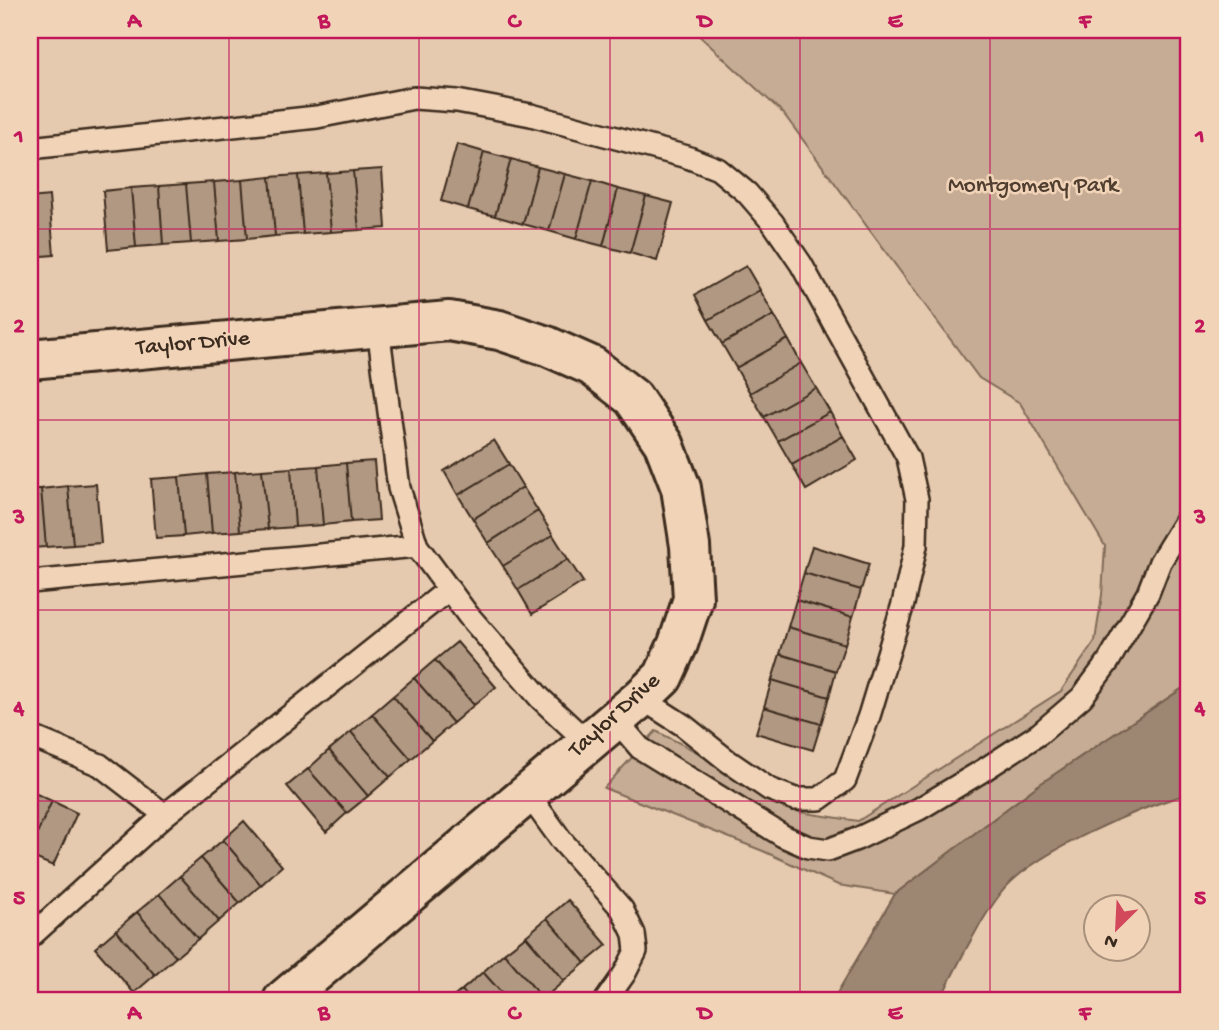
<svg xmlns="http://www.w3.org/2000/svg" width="1219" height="1030" viewBox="0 0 1219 1030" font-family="'Gochi Hand',sans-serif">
<rect width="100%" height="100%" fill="#e6caaf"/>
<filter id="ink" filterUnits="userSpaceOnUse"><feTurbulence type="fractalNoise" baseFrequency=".0143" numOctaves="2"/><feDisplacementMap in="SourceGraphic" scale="14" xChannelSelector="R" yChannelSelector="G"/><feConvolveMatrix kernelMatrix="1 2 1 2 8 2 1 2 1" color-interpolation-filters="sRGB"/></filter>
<g filter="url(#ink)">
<path fill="#c6ac94" stroke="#806b59" stroke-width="2" d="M693 30H1189V684L1037 786 895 894 838 885 763 851 604 788 656 731 707 757 755 791 799 812 858 821 1061 691 1095 641 1102 595 1105 546 1020 403 979 378 783 113Z"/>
<path fill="#9d8672" stroke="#766150" stroke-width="2" d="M1189 684V794C1141 806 1030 854 1001 893 977 925 958 964 940 1000H833L895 894 1037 786Z"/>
<path fill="#b19882" stroke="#3b2a1e" stroke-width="2" d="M457 144 484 152 468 209 441 201Z
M484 152 511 159 495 216 468 209Z
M511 159 538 167 523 224 495 216Z
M538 167 565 174 549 231 523 224Z
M382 169 386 228 359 230 353 171Z
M353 171 359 230 331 232 326 173Z
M326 173 331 232 303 234 298 175Z
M565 174 592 181 576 239 549 231Z
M298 175 303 234 275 236 270 177Z
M270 177 275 236 247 239 242 180Z
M242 180 247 239 219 241 214 182Z
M592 181 618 189 603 246 576 239Z
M214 182 219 241 191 243 186 184Z
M186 184 191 243 163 245 159 186Z
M159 186 163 245 136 247 131 188Z
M131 188 136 247 108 250 103 191Z
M618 189 646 196 630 253 603 246Z
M49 196 54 255 30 257V198Z
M646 196 673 203 657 261 630 253Z
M746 266 760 290 708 320 695 295Z
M760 290 774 315 722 344 708 320Z
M774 315 788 339 736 368 722 344Z
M788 339 801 363 750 393 736 368Z
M801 363 816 388 764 417 750 393Z
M816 388 830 412 778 441 764 417Z
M830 412 843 436 792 465 778 441Z
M843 436 857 460 806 490 792 465Z
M494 440 509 464 458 495 444 471Z
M374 461 379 520 351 522 346 463Z
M346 463 351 522 323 525 318 466Z
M509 464 523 487 473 519 458 495Z
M318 466 323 525 295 527 291 468Z
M291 468 295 527 268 529 262 470Z
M262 470 268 529 240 531 235 472Z
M235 472 240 531 212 533 207 474Z
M207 474 212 533 184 536 179 477Z
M179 477 184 536 156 538 151 479Z
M96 484 101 543 73 545 68 486Z
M68 486 73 545 46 547 41 489Z
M523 487 538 511 488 543 473 519Z
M30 489H41L46 547 30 548Z
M538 511 553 535 503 566 488 543Z
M553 535 568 559 518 590 503 566Z
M812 546 869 564 861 590 804 573Z
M568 559 583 582 532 614 518 590Z
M804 573 861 590 853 617 796 600Z
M796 600 853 617 845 644 788 627Z
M788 627 845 644 836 671 780 654Z
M457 642 496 687 474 705 435 660Z
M780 654 836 671 829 697 772 680Z
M435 660 474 705 453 723 414 678Z
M414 678 453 723 432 741 393 696Z
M772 680 829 697 821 724 764 707Z
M393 696 432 741 411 759 372 714Z
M764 707 821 724 813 750 756 733Z
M372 714 411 759 390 777 351 732Z
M351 732 390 777 368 796 329 750Z
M329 750 368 796 347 813 308 769Z
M308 769 347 813 326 832 287 786Z
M30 791 52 801 30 849Z
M52 801 77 813 53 866 30 856V849Z
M244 821 282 866 261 885 223 840Z
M223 840 261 885 240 903 201 858Z
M201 858 240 903 219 921 180 876Z
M180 876 219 921 198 939 159 894Z
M159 894 198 939 176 957 137 912Z
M568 900 607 945 585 963 547 918Z
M137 912 176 957 155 975 116 930Z
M547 918 585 963 564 981 526 936Z
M116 930 155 975 134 993 95 948Z
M526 936 564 981 543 999 504 953Z
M504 953 543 999 542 1000H508L483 972Z
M483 972 508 1000H470L462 990Z
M462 990 470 1000H450Z"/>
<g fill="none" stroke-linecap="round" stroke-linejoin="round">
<defs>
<path id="service" d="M30 148 317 117 414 98 457 101 531 115 687 157 718 169 747 193 773 223 801 264 908 458 917 499 916 546 903 604 869 716 845 780 819 799H795L769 789 728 761 683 725 641 698
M378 328 399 488 417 546 468 615 540 698 588 743
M30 582 417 546
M616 720 640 748 783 836 808 847 828 850 857 839 919 809 982 771 1039 734 1082 697 1108 662 1148 593 1160 562 1189 515
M30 736 100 765 165 815
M528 794 562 841 622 909 634 934 636 951 625 973 606 1000
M30 937 165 815 448 590"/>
<path id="minor" d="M30 359 449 321 499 330 547 346 592 366 633 398 664 444 681 488 690 546 693 599 678 644 663 677 641 698 283 1000"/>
</defs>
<use href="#service" stroke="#3b2a1e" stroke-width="26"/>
<use href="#minor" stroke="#3b2a1e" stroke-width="44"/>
<use href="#service" stroke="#f1d4b8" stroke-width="21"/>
<use href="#minor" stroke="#f1d4b8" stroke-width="38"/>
</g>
</g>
<path fill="none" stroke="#c2185b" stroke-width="2" stroke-opacity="0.55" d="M229 30V1000M419 30V1000M610 30V1000M800 30V1000M990 30V1000M30 229H1189M30 420H1189M30 610H1189M30 801H1189"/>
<g text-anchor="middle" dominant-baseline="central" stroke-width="5" stroke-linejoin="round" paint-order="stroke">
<g font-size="23" fill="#503e30" stroke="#f1d4b8">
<text x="1033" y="186">Montgomery Park</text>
</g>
<g font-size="23" fill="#3b2a1e" stroke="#f1d4b8">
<text transform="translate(193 344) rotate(-5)">Taylor Drive</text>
<text transform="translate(615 716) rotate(-42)">Taylor Drive</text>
</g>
</g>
<rect width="1219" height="1030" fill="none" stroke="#f1d4b8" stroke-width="77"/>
<g transform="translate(1117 928) rotate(204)"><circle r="33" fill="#f1d4b8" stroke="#a8907a" stroke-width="2"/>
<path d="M0-5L12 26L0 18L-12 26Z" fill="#d1495b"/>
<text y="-10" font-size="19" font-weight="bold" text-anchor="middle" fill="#3b2a1e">N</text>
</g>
<rect x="38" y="38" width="1142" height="954" fill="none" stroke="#c2185b" stroke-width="2.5"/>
<g font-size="23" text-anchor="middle" font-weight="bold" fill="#c2185b">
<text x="134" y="27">A</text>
<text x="324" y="27">B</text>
<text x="514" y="27">C</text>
<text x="705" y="27">D</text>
<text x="895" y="27">E</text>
<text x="1085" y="27">F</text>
<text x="19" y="142">1</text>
<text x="1200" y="142">1</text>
<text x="19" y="332">2</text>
<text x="1200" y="332">2</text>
<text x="19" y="523">3</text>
<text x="1200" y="523">3</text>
<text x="19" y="714">4</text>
<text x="1200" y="714">4</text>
<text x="19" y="904">5</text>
<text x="1200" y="904">5</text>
<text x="134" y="1019">A</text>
<text x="324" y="1019">B</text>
<text x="514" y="1019">C</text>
<text x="705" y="1019">D</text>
<text x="895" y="1019">E</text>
<text x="1085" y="1019">F</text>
</g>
</svg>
